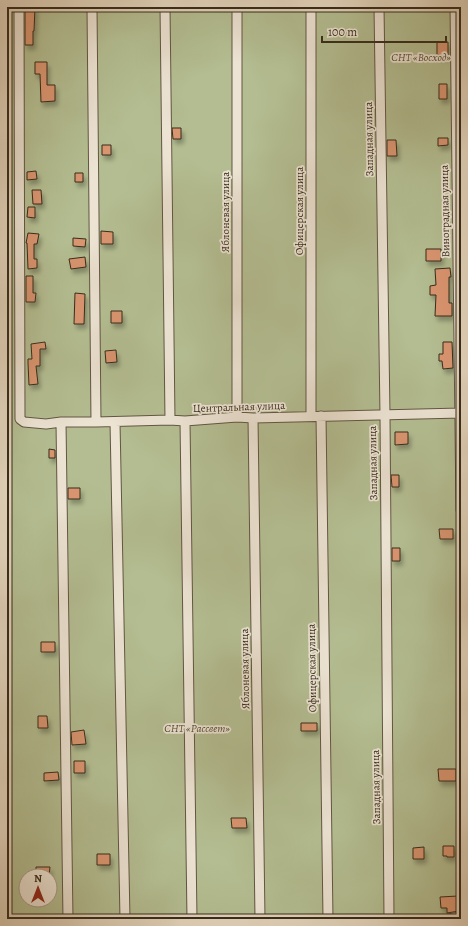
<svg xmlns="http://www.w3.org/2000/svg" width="468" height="926" viewBox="0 0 468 926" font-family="Alegreya,serif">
<defs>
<filter id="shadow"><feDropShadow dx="2.5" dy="4.5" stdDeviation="2" flood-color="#0004"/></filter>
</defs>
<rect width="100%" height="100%" fill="#e2d4bc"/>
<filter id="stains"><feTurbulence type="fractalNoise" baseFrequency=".005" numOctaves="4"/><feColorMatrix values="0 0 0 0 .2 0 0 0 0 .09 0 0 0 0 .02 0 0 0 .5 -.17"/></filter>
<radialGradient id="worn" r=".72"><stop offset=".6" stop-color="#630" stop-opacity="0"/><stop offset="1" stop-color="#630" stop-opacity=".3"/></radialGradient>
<path fill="#b3bd91" stroke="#757456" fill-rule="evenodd" d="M7 7H461V919H7ZM26 876H50V900H26Z"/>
<path fill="#d99570" stroke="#372c1c" filter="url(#shadow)" d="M25 7H35L34 31H33V45H25Z
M437 42H448V56L437 55Z
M35 62H47V85H55V101L41 102 40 74H35Z
M439 84H447V99H439Z
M172 128H181V139H173Z
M438 138H448V145L438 146Z
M387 140H396L397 156H387Z
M102 145H111V155H102Z
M36 171 37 179 27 180V172Z
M75 173H83V182H75Z
M32 190H41L42 204H33Z
M28 207H35V218L27 217Z
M101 231 113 232V244H101Z
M28 233 39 234 37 244H34V259H37V268L28 269 27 243H26Z
M73 238 86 239 85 247 73 246Z
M426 249H441V261H426Z
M85 257 86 267 71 269 69 259Z
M450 268 451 277H449V303H452V316H435L436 295H430V286L436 285 435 269Z
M26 276H33V293H36L35 302H26Z
M75 293 85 294 84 324H74Z
M111 311H122V323H111Z
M45 342 46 349H40V366H36L38 384 29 385 28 363V359H32L31 344Z
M443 342H452L453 368 443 369 442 361H439V354H443Z
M116 350 117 362 106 363 105 351Z
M395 432H408V444L395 445Z
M49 449 55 450V458H49Z
M391 475H399V487H392Z
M68 488H80V499H68Z
M439 529H453V539H440Z
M392 548H400V561H392Z
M41 642H55V652H41Z
M38 716H47L48 728H38Z
M301 723H317V731H301Z
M84 730 86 744 72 745 71 732Z
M74 761H85V773H74Z
M438 769H456V781H439Z
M58 772 59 780 44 781V773Z
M231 818H246L247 828H232Z
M443 846H454V857H447V856H443Z
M424 847V859H413V848Z
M97 854H110V865H97Z
M36 867H50L49 876H36Z
M458 896 459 911 447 913V908H441L440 897Z"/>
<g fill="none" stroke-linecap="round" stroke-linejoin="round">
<defs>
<path id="minor" d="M19 7 20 419 24 422 46 424 61 422H96L170 420 185 421 237 417 253 418 461 413
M92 7 96 422
M165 7 170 420
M311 7V416
M379 7 385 415 389 919
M455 7 461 510
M321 416 328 919
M237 417V7
M253 418 260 919
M185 421 192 919
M61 422 68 919
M115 422 125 919
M448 919 461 917"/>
</defs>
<use href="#minor" stroke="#625644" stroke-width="11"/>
<use href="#minor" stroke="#ece3d3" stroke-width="9"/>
</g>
<g text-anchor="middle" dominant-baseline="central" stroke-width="3.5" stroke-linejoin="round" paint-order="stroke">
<g font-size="11" font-style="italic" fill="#504933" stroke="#ece3d3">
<text x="421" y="57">СНТ «Восход»</text>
<text x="197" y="728">СНТ «Рассвет»</text>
</g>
<g font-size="11" fill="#372c1c" stroke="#ece3d3">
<text transform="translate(369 139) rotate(-91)">Западная улица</text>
<text transform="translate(299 211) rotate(-90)">Офицерская улица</text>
<text transform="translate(445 211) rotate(-91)">Виноградная улица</text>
<text transform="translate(225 212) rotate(-90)">Яблоневая улица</text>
<text transform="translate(239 407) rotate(-2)">Центральная улица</text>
<text transform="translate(373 463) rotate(-91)">Западная улица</text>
<text transform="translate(312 668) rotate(-91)">Офицерская улица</text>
<text transform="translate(245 669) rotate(-91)">Яблоневая улица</text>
<text transform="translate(376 787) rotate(-91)">Западная улица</text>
</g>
</g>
<rect width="468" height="926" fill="none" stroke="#e2d4bc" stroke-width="24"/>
<rect x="8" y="8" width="452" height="910" fill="none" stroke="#372c1c" stroke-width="2"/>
<rect x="12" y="12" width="444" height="902" fill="none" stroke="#372c1c"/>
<g transform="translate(38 888)"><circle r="19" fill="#ece3d3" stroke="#a49a8a"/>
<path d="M0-3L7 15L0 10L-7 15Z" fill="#8f2418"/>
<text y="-6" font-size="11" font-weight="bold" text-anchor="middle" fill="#372c1c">N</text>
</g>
<path d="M322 36v6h124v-6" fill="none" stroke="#372c1c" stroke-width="2"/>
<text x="328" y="36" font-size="12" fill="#372c1c" stroke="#ece3d3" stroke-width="3" paint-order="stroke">100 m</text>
<rect width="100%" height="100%" filter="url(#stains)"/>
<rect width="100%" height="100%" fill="url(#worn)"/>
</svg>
